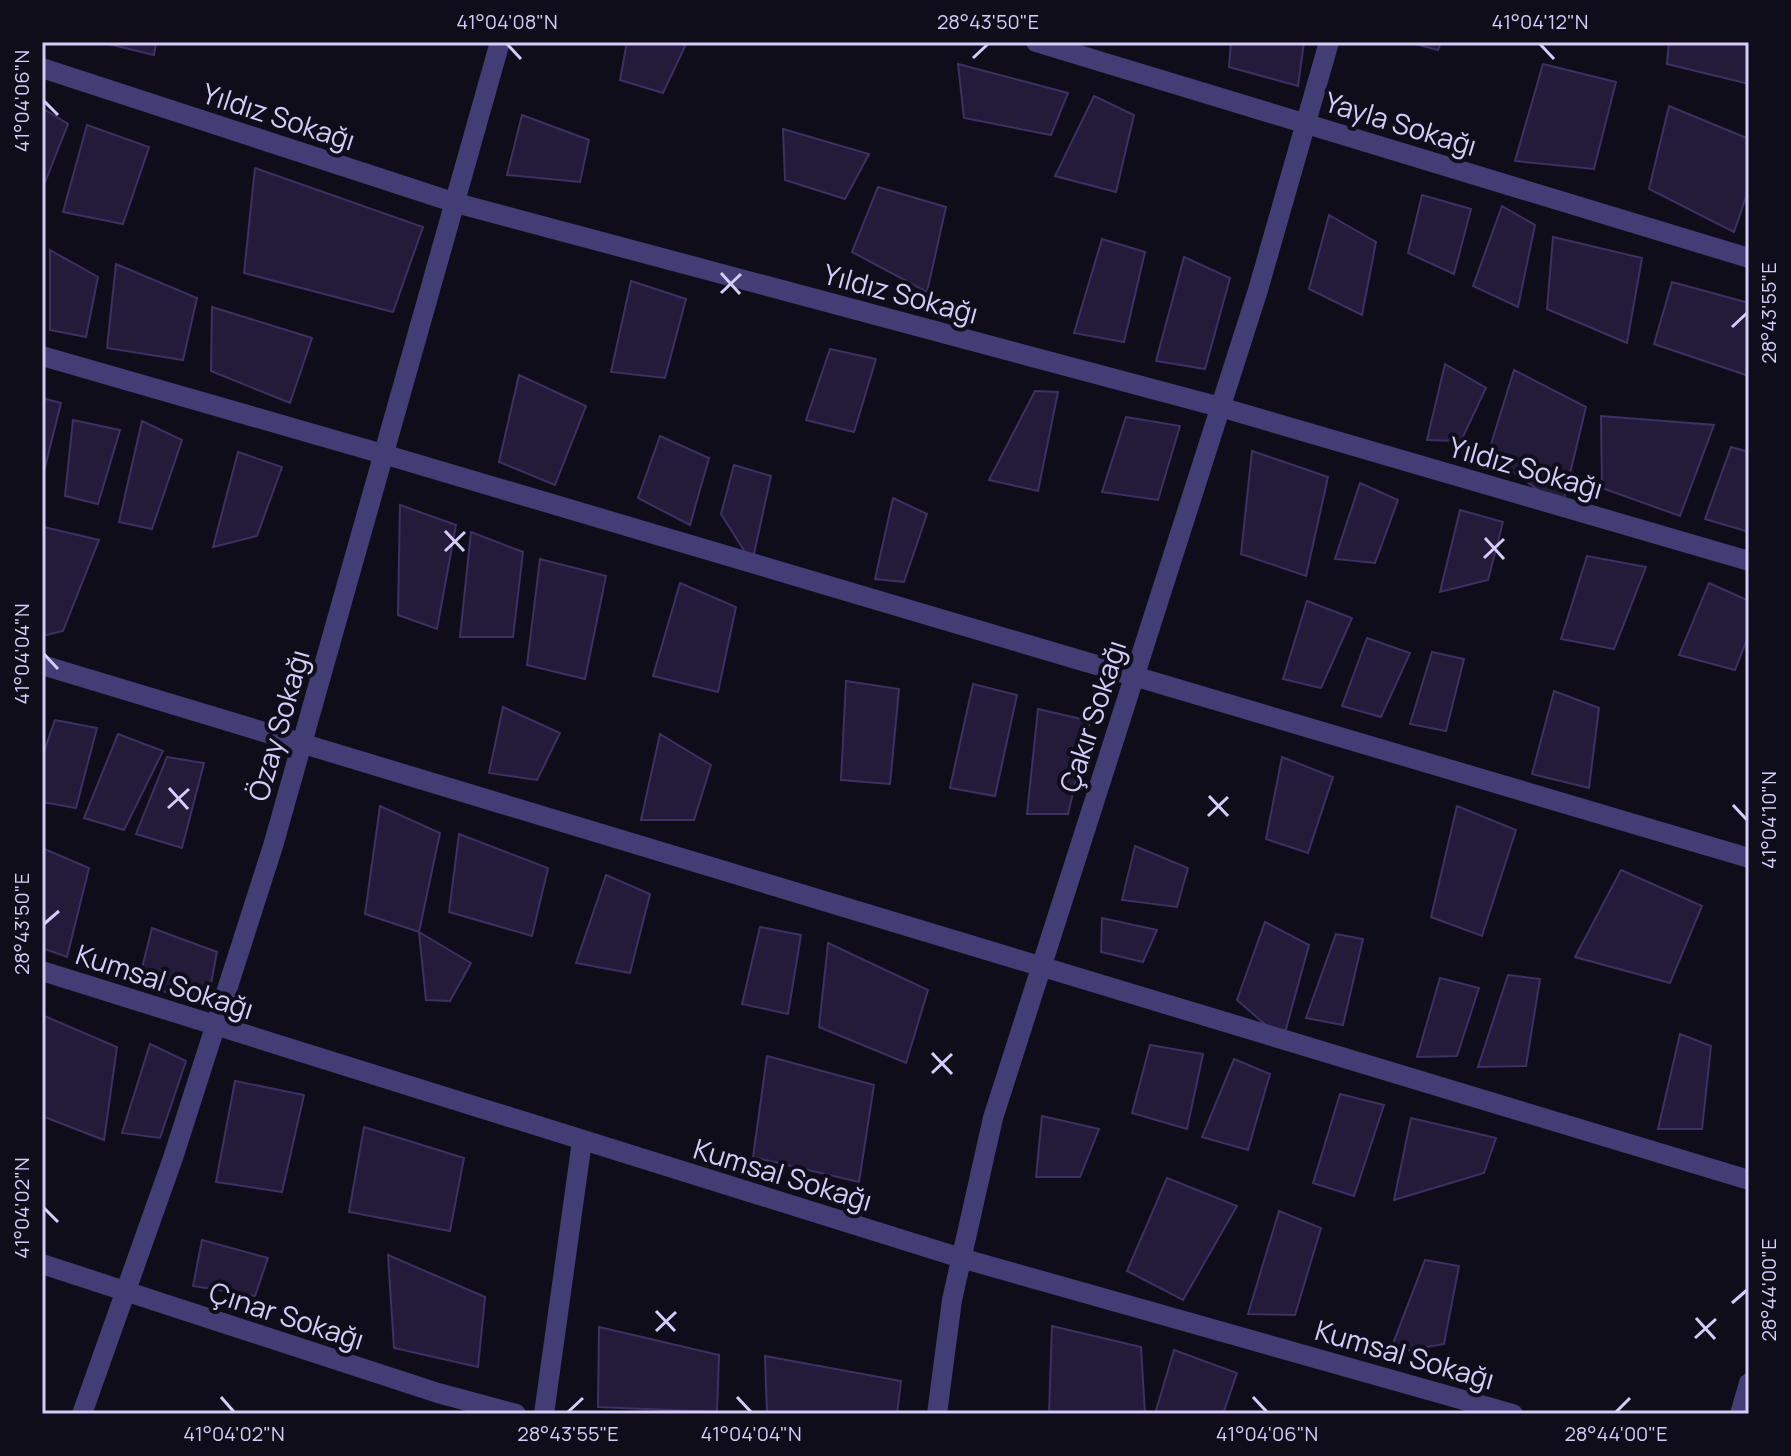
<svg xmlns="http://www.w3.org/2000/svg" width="1791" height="1456" viewBox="0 0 1791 1456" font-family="Manrope,sans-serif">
<rect width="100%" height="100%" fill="#100d1a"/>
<path fill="#231b39" stroke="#3d3062" stroke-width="2" d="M100 42H156L154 55Z
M627 42H687L663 93 620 80Z
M1231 42H1304L1298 86 1229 67Z
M1408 42H1441L1438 50Z
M1669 42H1749V84L1667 64Z
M958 64 1068 93 1051 135 964 118Z
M1543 64 1616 82 1594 169 1515 161Z
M1094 96 1134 115 1116 192 1055 176Z
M1669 106 1749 139V188L1734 232 1649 189Z
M42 108 68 124 42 190Z
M522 115 589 140 580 182 507 175Z
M87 125 149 147 123 224 63 212Z
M783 129 869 154 845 199 785 180Z
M255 168 423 227 393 312 244 273Z
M878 187 946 207 927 292 852 252Z
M1422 195 1471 209 1454 274 1408 253Z
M1502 206 1535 225 1518 307 1473 286Z
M1329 215 1376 242 1362 315 1309 289Z
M1553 237 1642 258 1627 343 1547 309Z
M1102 239 1145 252 1124 342 1074 333Z
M50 250 98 277 86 337 50 330Z
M1184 257 1230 278 1205 369 1156 361Z
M116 264 197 298 183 360 107 348Z
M631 281 686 299 665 378 611 372Z
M1672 282 1749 303V376L1654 344Z
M212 307 312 338 290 403 211 371Z
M830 349 876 359 854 432 806 420Z
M1445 364 1486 388 1461 441 1427 440Z
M1514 370 1586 407 1562 507 1488 454Z
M519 375 586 406 555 485 499 462Z
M1035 391 1058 392 1038 491 989 480Z
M42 398 61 403 42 479Z
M1601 416 1714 425 1680 516 1602 488Z
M1126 417 1180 426 1158 500 1102 492Z
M73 420 120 430 98 504 65 496Z
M142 421 182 440 152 529 119 522Z
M660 436 709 458 690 525 638 498Z
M1731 447 1749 452V532L1705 519Z
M1252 451 1328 477 1306 576 1241 554Z
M238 452 282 467 257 536 213 547Z
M734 465 771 476 752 563 721 514Z
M1360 483 1398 500 1375 563 1335 559Z
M893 498 927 514 904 582 875 579Z
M400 505 456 525 437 629 398 615Z
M1460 510 1503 522 1488 580 1440 592Z
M44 527 99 540 63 631 42 636V544Z
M471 532 523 552 513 637H460Z
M1587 556 1646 567 1614 649 1561 639Z
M540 559 606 576 585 679 527 665Z
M680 583 736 607 718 692 653 676Z
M1709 583 1749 601V634L1735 670 1679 655Z
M1307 601 1352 618 1321 688 1283 679Z
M1367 638 1410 653 1381 717 1342 706Z
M1432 652 1464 659 1446 731 1410 724Z
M846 681 899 689 890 784 841 780Z
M973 684 1017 695 995 796 950 788Z
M1554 691 1599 708 1589 788 1532 774Z
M503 707 560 733 537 780 489 773Z
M1038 709 1090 721 1068 814H1027Z
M55 720 97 728 76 808 42 802V757Z
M118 734 163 751 124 830 84 818Z
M660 734 711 765 694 820H641Z
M167 757 204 763 182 848 136 834Z
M1282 757 1333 777 1308 853 1266 839Z
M380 806 440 833 419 932 365 914Z
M1457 806 1516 830 1482 936 1431 917Z
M459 834 548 868 532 936 449 912Z
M1135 846 1188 868 1177 907 1122 900Z
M42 848 89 868 67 957 42 948Z
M1621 870 1702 906 1670 983 1575 957Z
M606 875 650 894 630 973 576 963Z
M1102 918 1157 930 1143 962 1101 952Z
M1265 922 1309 945 1283 1040 1237 1000Z
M760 927 801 935 788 1014 742 1004Z
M152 928 217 952 207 1004 138 984Z
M419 932 471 963 450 1001 426 1000Z
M1336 934 1363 939 1343 1025 1306 1018Z
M828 943 928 990 906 1063 819 1027Z
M1508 975 1540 979 1526 1066 1478 1067Z
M1440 978 1479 988 1457 1056 1417 1057Z
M42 1015 117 1047 104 1140 42 1116Z
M1680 1034 1711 1046 1702 1129H1658Z
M150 1044 186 1061 160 1138 122 1133Z
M1150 1045 1203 1054 1187 1129 1132 1113Z
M767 1056 874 1085 859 1182 753 1157Z
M1234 1059 1270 1074 1248 1150 1202 1137Z
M235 1081 304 1095 282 1192 216 1182Z
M1340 1094 1384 1105 1354 1196 1313 1183Z
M1042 1116 1099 1129 1080 1177H1036Z
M1411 1118 1496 1138 1484 1173 1394 1200Z
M364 1127 464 1158 450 1231 349 1212Z
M1167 1178 1237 1206 1183 1300 1127 1271Z
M1279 1211 1321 1228 1295 1315 1248 1314Z
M202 1240 268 1258 255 1296 193 1286Z
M388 1255 485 1297 478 1367 394 1348Z
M1425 1260 1459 1266 1444 1344 1389 1354Z
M1052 1326 1141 1347 1145 1414H1049Z
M599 1327 719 1355 717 1412 598 1407Z
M1174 1350 1237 1373 1223 1414H1155Z
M765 1356 901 1381 897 1414H767Z"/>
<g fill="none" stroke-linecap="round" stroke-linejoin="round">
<path stroke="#423d74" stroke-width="20" d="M1036 42 1749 258
M42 68 456 203 1220 407 1749 561
M42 356 383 454 1749 858
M42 665 1749 1180
M42 971 961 1258 1513 1414
M42 1264 438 1393 516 1414
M82 1414 173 1158 273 846 500 42
M544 1414 582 1141
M937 1414 952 1300 993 1118 1258 290 1329 42
M1740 1414 1749 1383"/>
</g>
<path fill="none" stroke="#d4ccf9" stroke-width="3" d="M507 44 521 59M1540 44 1554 59M973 58 988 44M44 101 58 115M721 273 740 294M721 293 741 274M1732 327 1747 313M445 531 464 551M1485 538 1504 559M445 551 465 532M1484 558 1504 539M44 654 58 669M169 788 188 809M1209 796 1228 816M1733 805 1747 820M168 808 189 789M1208 816 1228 797M44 924 59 911M932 1053 952 1074M932 1073 952 1054M44 1208 58 1222M1732 1303 1747 1290M656 1311 675 1331M1696 1318 1715 1339M656 1331 676 1312M1695 1338 1716 1319M221 1397 234 1412M737 1397 751 1412M1253 1397 1267 1412M568 1412 583 1398M1616 1412 1630 1398"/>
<g text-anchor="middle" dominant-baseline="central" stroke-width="8" stroke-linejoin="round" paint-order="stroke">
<g font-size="28" fill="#d4ccf9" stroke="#100d1a">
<text transform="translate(279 116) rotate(18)">Yıldız Sokağı</text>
<text transform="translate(1401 123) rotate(17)">Yayla Sokağı</text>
<text transform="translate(901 293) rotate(15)">Yıldız Sokağı</text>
<text transform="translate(1526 467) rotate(16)">Yıldız Sokağı</text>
<text transform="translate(1092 716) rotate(-72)">Çakır Sokağı</text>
<text transform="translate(278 725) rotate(-74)">Özay Sokağı</text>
<text transform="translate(165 981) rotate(18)">Kumsal Sokağı</text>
<text transform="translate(783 1174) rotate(17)">Kumsal Sokağı</text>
<text transform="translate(287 1315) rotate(18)">Çınar Sokağı</text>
<text transform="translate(1405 1354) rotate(16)">Kumsal Sokağı</text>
</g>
</g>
<rect width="1791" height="1456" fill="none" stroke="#100d1a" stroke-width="88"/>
<rect x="44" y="44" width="1703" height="1368" fill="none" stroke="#d4ccf9" stroke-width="3"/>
<g font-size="20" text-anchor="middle" fill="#d4ccf9">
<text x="507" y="29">41°04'08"N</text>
<text x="988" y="29">28°43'50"E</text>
<text x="1540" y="29">41°04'12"N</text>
<text transform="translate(22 101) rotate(-90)" y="7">41°04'06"N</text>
<text transform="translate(1769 313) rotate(-90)" y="7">28°43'55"E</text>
<text transform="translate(22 654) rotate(-90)" y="7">41°04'04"N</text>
<text transform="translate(1769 820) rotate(-90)" y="7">41°04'10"N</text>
<text transform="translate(22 924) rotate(-90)" y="7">28°43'50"E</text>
<text transform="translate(22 1208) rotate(-90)" y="7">41°04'02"N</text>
<text transform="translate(1769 1290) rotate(-90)" y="7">28°44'00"E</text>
<text x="234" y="1441">41°04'02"N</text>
<text x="568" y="1441">28°43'55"E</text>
<text x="751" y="1441">41°04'04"N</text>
<text x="1267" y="1441">41°04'06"N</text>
<text x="1616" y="1441">28°44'00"E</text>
</g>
</svg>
